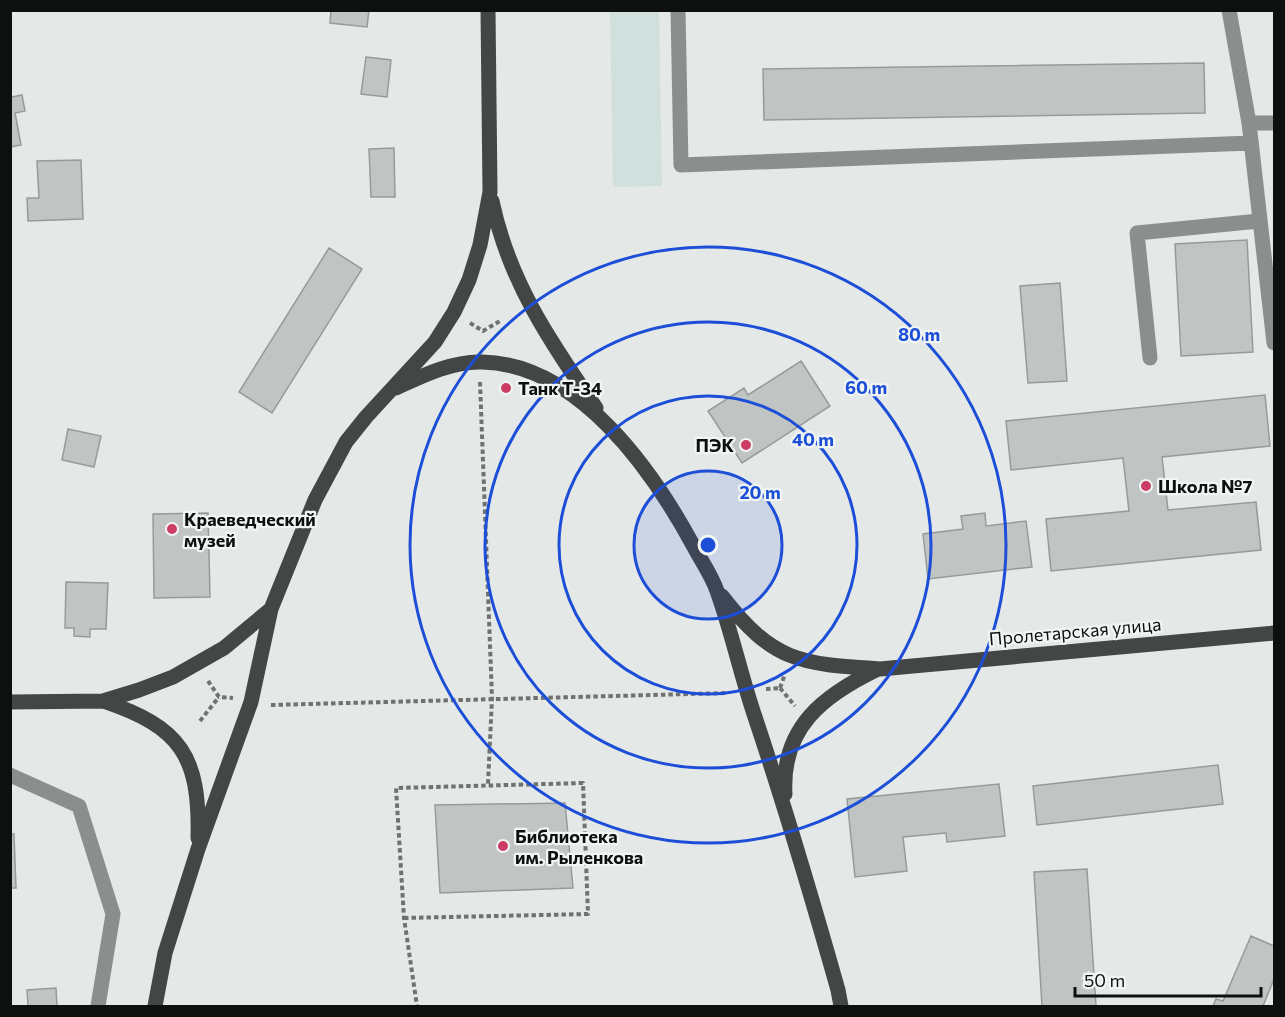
<svg xmlns="http://www.w3.org/2000/svg" width="1285" height="1017" viewBox="0 0 1285 1017" font-family="Commissioner,sans-serif">
<rect width="100%" height="100%" fill="#e4e9e8"/>
<path fill="#d1dfdd" d="M610 11H659L662 186 613 187Z"/>
<path fill="#c0c5c4" stroke="#969b9a" stroke-width="1.5" d="M331 10H369L367 27 330 23Z
M366 57 391 60 387 97 361 94Z
M1204 63 1205 113 764 120 763 69Z
M10 92 12 97 22 95 25 111 15 113 21 145 10 147Z
M394 148 395 197H371L369 149Z
M81 160 83 219 28 221 27 198H39L37 161Z
M1247 240 1253 352 1181 356 1175 244Z
M329 248 362 269 272 413 239 392Z
M1060 283 1067 381 1028 383 1020 286Z
M801 361 830 406 742 463 708 411 744 388 748 395Z
M1265 395 1270 446 1162 457 1168 510 1256 502 1261 550 1051 571 1046 519 1129 511 1123 458 1011 470 1006 421Z
M68 429 101 436 94 467 62 460Z
M208 513 210 597 154 598 153 514Z
M985 513 986 526 1026 521 1032 567 928 579 923 534 963 529 961 516Z
M66 582 108 583 106 629H90V637L74 636V628H65Z
M1218 765 1223 804 1037 825 1033 786Z
M999 784 1005 836 947 842 946 833 903 837 907 871 855 877 847 799Z
M565 803 573 888 440 893 435 805Z
M10 834H14L16 888H10Z
M1087 869 1096 1006H1042L1034 872Z
M1251 936 1274 946V979L1263 1006H1213L1216 999 1223 1001Z
M56 988 57 1006H28L27 990Z"/>
<g fill="none" stroke-linecap="round" stroke-linejoin="round">
<path stroke="#6f7271" stroke-width="4" stroke-dasharray="4.5 3" stroke-linecap="butt" d="M470 323 483 331 500 321
M480 382 492 698 488 784
M208 681 219 697 233 698
M780 688 795 706
M780 688 785 674
M766 689 780 688
M271 705 728 693
M200 721 219 697
M404 918 588 914 583 783 396 788 404 918 417 1006"/>
<path stroke="#8c8e8d" stroke-width="15" d="M678 10 681 165 1251 143
M1229 10 1249 123 1274 343
M1249 123H1274
M1150 358 1137 233 1259 221
M10 775 79 806 113 914 98 1006"/>
<path stroke="#434645" stroke-width="15" d="M492 201C509 282 550 341 596 408
M396 388C422 376 452 361 482 362 579 364 653 471 694 547 702 562 712 576 717 591 732 633 741 676 755 717 785 807 812 898 838 990L841 1006
M722 596C773 662 800 664 880 669L1274 633
M103 701C181 727 200 756 198 838
M10 702 103 701 139 690 173 677 224 648 271 609
M785 794C781 727 824 695 878 669
M155 1006 165 953 198 849 251 702 271 609 315 500 346 442 366 417 435 342 454 312 469 280 480 245 490 192 488 10"/>
</g>
<circle cx="708" cy="545" r="74" fill="#1d4ed8" fill-opacity=".12"/>
<g fill="none" stroke="#1d4ed8" stroke-width="3">
<circle cx="708" cy="545" r="74"/>
<circle cx="708" cy="545" r="149"/>
<circle cx="708" cy="545" r="223"/>
<circle cx="708" cy="545" r="298"/>
</g>
<g fill="#cc3d65" stroke="#f1f6f5" stroke-width="2">
<circle cx="506" cy="388" r="6"/>
<circle cx="746" cy="445" r="6"/>
<circle cx="1146" cy="486" r="6"/>
<circle cx="172" cy="529" r="6"/>
<circle cx="503" cy="846" r="6"/>
</g>
<g text-anchor="middle" dominant-baseline="central" stroke-width="4.5" stroke-linejoin="round" paint-order="stroke">
<g font-size="18" font-weight="bold" fill="#0e100f" stroke="#f1f6f5" text-anchor="start">
<text x="518" y="388">Танк Т-34</text>
<text x="734" y="445" text-anchor="end">ПЭК</text>
<text x="1158" y="486">Школа №7</text>
<text x="184" y="519">Краеведческий<tspan x="184" dy="21">музей</tspan></text>
<text x="515" y="836">Библиотека<tspan x="515" dy="21">им. Рыленкова</tspan></text>
</g>
<g font-size="18" fill="#0e100f" stroke="#f1f6f5">
<text transform="translate(1075 631) rotate(-5)">Пролетарская улица</text>
</g>
</g>
<circle cx="708" cy="545" r="9" fill="#1d4ed8" stroke="#f1f6f5" stroke-width="3"/>
<g font-size="18" text-anchor="middle" font-weight="bold" fill="#1d4ed8" stroke="#f1f6f5" stroke-width="4.5" stroke-linejoin="round" paint-order="stroke">
<text x="919" y="341">80 m</text>
<text x="866" y="394">60 m</text>
<text x="813" y="446">40 m</text>
<text x="760" y="499">20 m</text>
</g>
<rect width="1285" height="1017" fill="none" stroke="#0e100f" stroke-width="24"/>
<path d="M1075 987v9h186v-9" fill="none" stroke="#0e100f" stroke-width="3"/>
<text x="1084" y="987" font-size="18" fill="#0e100f" stroke="#f1f6f5" stroke-width="4.5" paint-order="stroke">50 m</text>
</svg>
